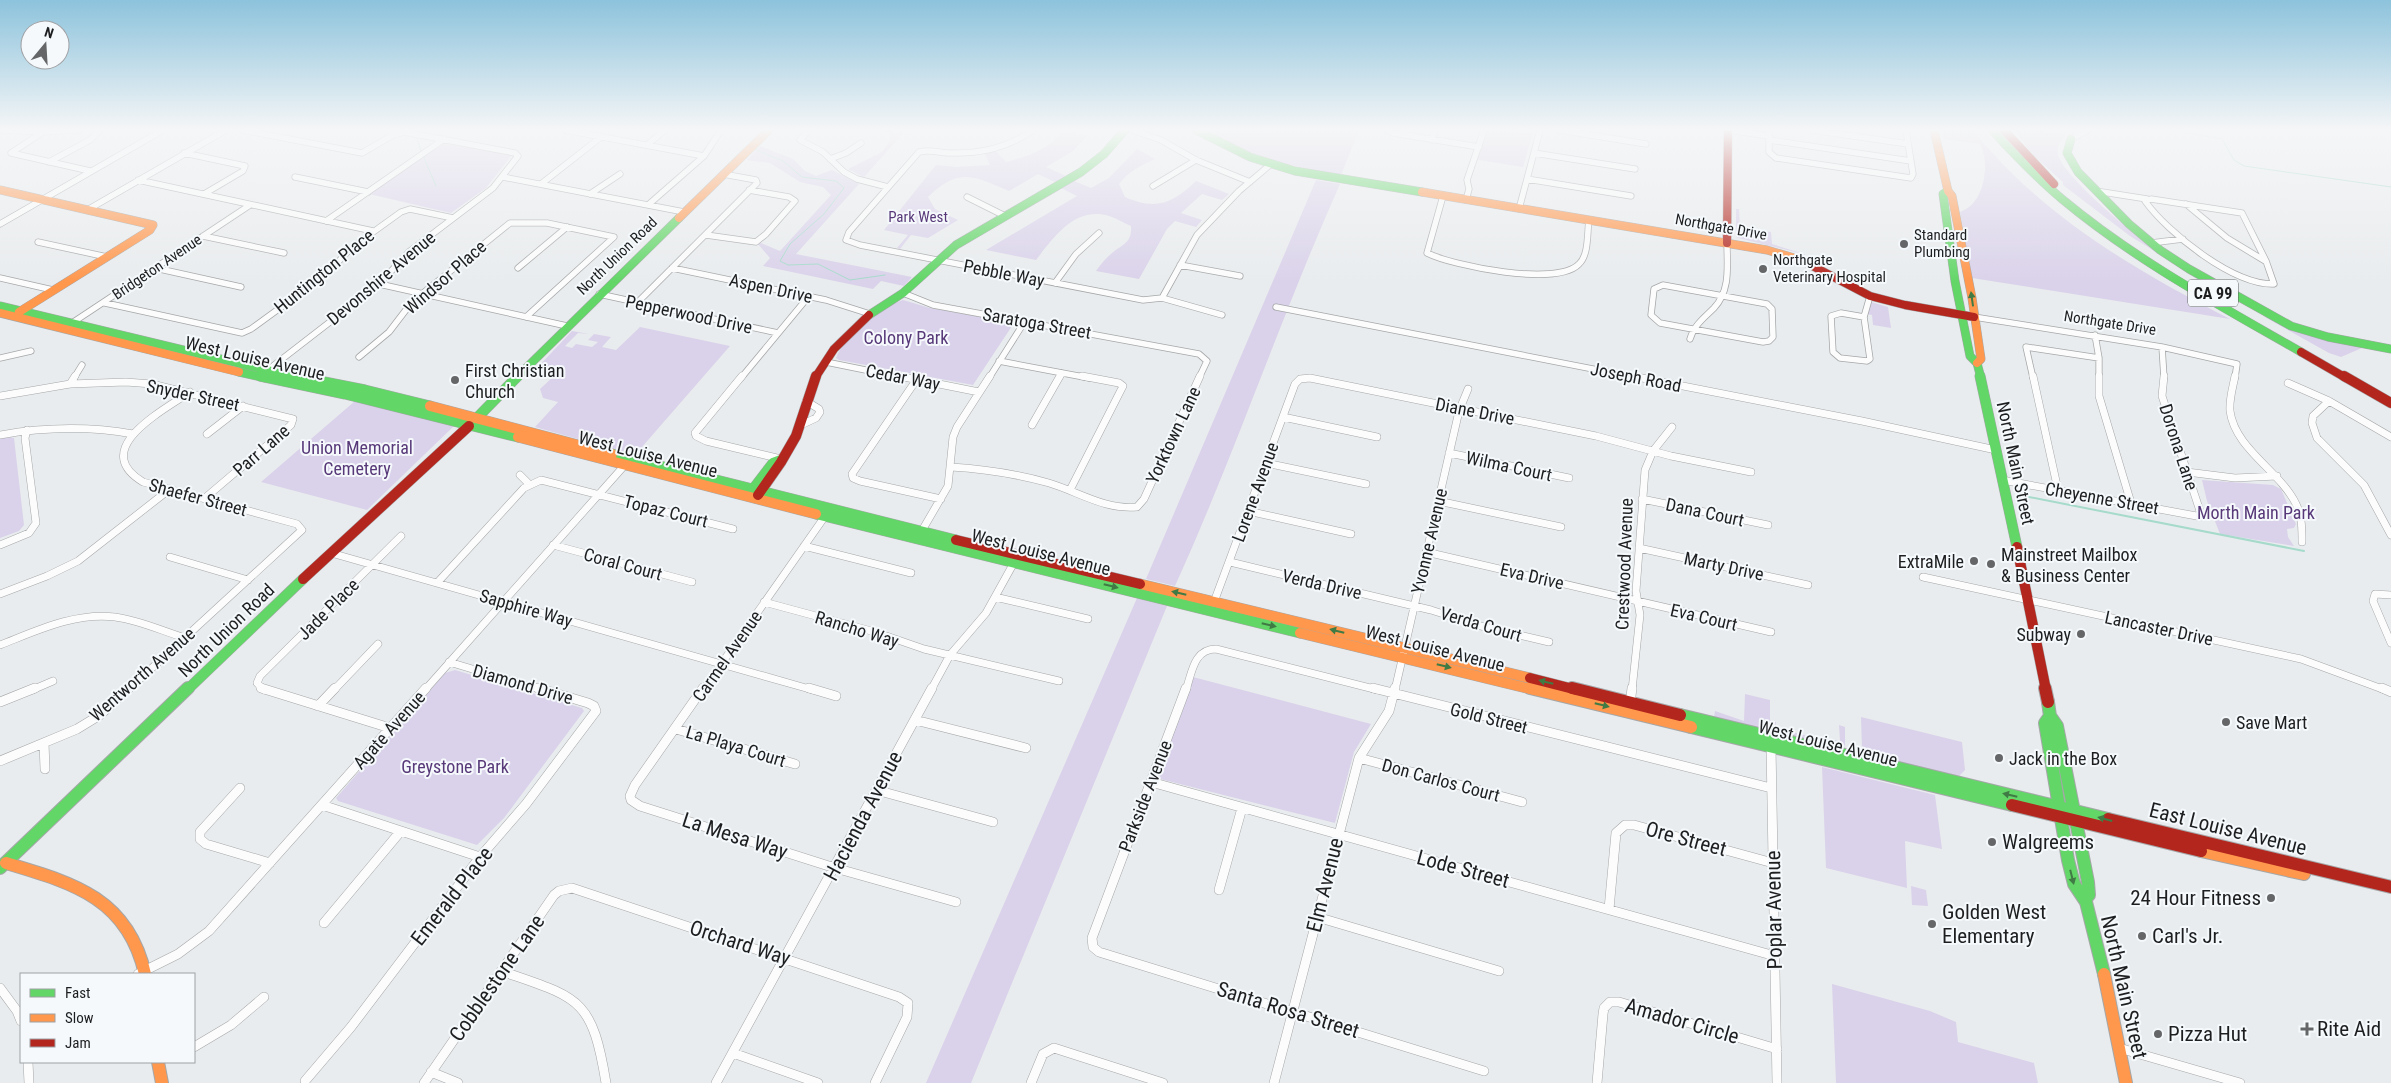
<svg xmlns="http://www.w3.org/2000/svg" width="2391" height="1083" viewBox="0 0 2391 1083" font-family="'Roboto Condensed',sans-serif">
<rect width="100%" height="100%" fill="#e9ecee"/>
<path fill="#dad2ea" d="M877 130H906L864 177 848 169 882 152 890 141V134Z
M1075 130H1077L1075 134 1087 136 1073 151 1046 167 1066 176 1055 182 1038 174 1009 191C973 176 959 167 928 197L935 209 958 220 928 238 911 235 900 249 897 248 908 235 884 230 936 165 956 167 990 165 985 154 996 151 1006 162C1030 156 1046 150 1063 132L1072 133Z
M1212 130H1359L1341 175C1297 168 1251 157 1212 134Z
M1484 130 1533 132 1523 167 1473 159Z
M1942 130H1973C2040 215 2135 270 2230 319L1972 278 1960 212C1984 205 1991 164 1980 144L1944 139Z
M2014 130H2046L2049 133 2067 134C2061 140 2056 146 2058 155 2065 179 2142 241 2164 257L2130 236 2063 185V182L2031 153Z
M444 143 510 154 511 156 486 188 451 213 369 194Z
M760 146 793 159 805 171 816 176 832 170 859 184 796 254 912 277 904 286 881 281 873 289 763 266 770 258 758 244 761 243 780 251 831 195 823 187 800 182 770 163 747 160Z
M1137 149 1155 159C1140 166 1129 171 1119 184L1125 197C1156 211 1173 203 1196 181L1229 194 1222 200 1202 194 1181 213 1202 220 1196 227 1175 221 1167 229 1139 279 1096 271C1101 264 1106 258 1112 253 1123 244 1132 243 1131 226 1124 223 1116 218 1109 216 1075 206 1054 237 1036 260L986 250 1077 196 1061 188 1074 181 1091 188 1109 178Z
M1316 180 1340 184C1281 316 1235 454 1175 586L1146 579Z
M1736 209H1739L1740 227 1771 232 1772 244 1807 255 1738 238 1736 237Z
M903 300 930 308 1009 322 1012 326 973 385 839 360 836 358C844 336 881 307 903 300Z
M1871 302 1888 307 1891 328 1873 325 1872 315 1866 314Z
M2263 316 2312 336 2362 348 2341 357 2329 353Z
M640 327 730 346 635 455 535 427 558 402 543 398 540 389 554 376 534 371 572 331 589 334 578 333 565 346 572 348 576 344 592 347 598 342 588 340 594 334 611 337 602 347 616 350Z
M355 401 455 425 367 510 261 482Z
M9 437 14 438 24 525 19 531 0 538V438Z
M2202 480 2273 485 2281 489 2296 524 2294 528 2287 529 2288 537 2294 546 2220 534 2207 501Z
M1137 598 1167 606 971 1083H926Z
M455 670 582 708 584 711 504 818 477 845 338 801 336 798 445 673Z
M1193 677 1371 724 1354 752 1335 823 1156 778Z
M1745 694 1770 700V720L1776 722V728L1832 742 1833 740 1840 741 1839 725 1845 727V745L1842 748 1714 717 1715 711 1744 721Z
M1861 717 1962 742 1965 770 1959 776 1865 754 1862 750Z
M1822 767 1935 795 1942 849 1905 841 1907 888 1826 868Z
M1911 886 1926 890 1928 906 1912 905Z
M1832 984 1930 1011 1956 1022 1958 1042 2034 1063 2038 1083H1836Z"/>
<g fill="none" stroke-linecap="round" stroke-linejoin="round">
<path stroke="#a6dacb" stroke-width="1" d="M2169 130 2222 139 2234 160 2244 166 2391 187
M417 137C417 144 432 176 436 186
M756 150 783 161 802 177 836 181 844 188 824 214 790 244 780 261 788 265 818 264 850 280 885 275"/>
<path stroke="#a6dacb" stroke-width="2" d="M2024 496 2304 551"/>
<defs>
<path id="street-far2" d="M2 130 43 132 79 130
M242 130 362 153 393 135 404 132 515 153 518 156 493 188 410 251 379 284 264 373
M565 130 704 156
M809 130 800 140 823 152 844 172 857 179 888 187
M1033 130C1008 148 981 154 950 153 940 153 930 149 919 152L849 232 846 240 860 245 1143 300 1162 298
M1132 130 1161 140 1196 160 1250 182
M1387 130 1393 133 1479 147
M1559 130 1646 144
M1728 130 1769 136
M1769 130V152L1776 158 1911 178 1913 174 1906 130
M1812 130 1908 144
M43 132 11 153 90 171
M2071 139 2088 130
M1432 140 1435 130
M1769 140 1911 161
M647 145 665 130
M184 153 245 166 243 171 204 194
M1534 153 1635 169
M830 159 846 153 861 143
M49 162 90 140 100 130
M295 177 368 192
M503 177 684 212
M1527 179 1631 196
M138 180 373 231
M541 184 601 137
M1153 186 1196 160
M2096 191 2147 199
M590 194 620 174
M1443 196 1427 253C1453 266 1557 287 1579 264 1589 255 1587 233 1589 220
M967 197 1005 216
M2151 199 2242 213 2266 261 2274 284C2233 285 2168 233 2145 201Z
M1466 200 1469 189 1467 180 1484 130
M2186 204 2227 238 2265 261
M648 205 704 156 721 130
M89 209 226 130
M1519 209 1540 130
M326 221 444 139
M0 224 163 130
M706 235 756 242 766 234 795 201 789 197 749 190
M203 236 284 253
M38 242 107 257
M2151 243 2183 239
M1180 265 1240 276
M155 268 241 287
M518 268 567 227
M672 268 826 300 870 314
M0 278 53 290
M1055 283 1076 254 1099 233
M379 284 567 326
M1663 285 1767 304 1772 309 1773 337 1769 341 1763 342 1660 323 1651 315 1654 289Z
M903 293 933 305 1199 354 1207 361 1199 378
M599 294 778 333
M1162 298 1197 235 1239 191 1271 164
M1162 298 1222 315
M105 303 242 333 251 329 328 273 351 248 401 212 410 209 453 218
M637 303 757 183 756 180 723 174
M1276 307 1639 378
M1841 313 1864 317 1870 359 1867 361 1840 358 1833 352 1831 316Z
M1864 317 1870 296
M1974 317 2162 347 2237 364 2235 378
M69 325 250 205
M2095 335 2099 358V378
M1690 339C1694 325 1704 318 1714 308 1731 290 1727 265 1727 243
M2162 347 2164 378
M359 357 389 332 412 302 510 223H547L614 237 526 317
M0 358 31 351
M999 361 1089 378
M826 362 905 378
M74 378 82 365
M741 378 809 296
M989 378 1025 321
M1059 378 1062 373
M2033 378 2026 347 2099 358"/>
<path id="street-far1" d="M742 376 695 433 696 436 706 441 781 459
M899 376 979 392
M1632 376 1862 421 1996 450
M2033 376 2058 490
M2099 376V396L2131 503
M2235 376C2233 387 2229 399 2230 411 2235 449 2280 471 2296 504 2302 516 2302 529 2302 542
M917 379 852 474 853 478 860 481 941 499
M2288 383 2329 401 2391 437
M70 384 75 376
M0 396 70 384 126 382 152 384 293 419 291 425 205 498
M2329 401 2313 416 2312 423 2317 438 2364 485 2391 535
M1283 417 1377 437
M801 425 816 418 820 412 819 409 806 401
M1032 425 1060 376
M207 434 243 406
M0 435C45 427 88 426 133 434
M1449 453 1569 478
M1266 463 1366 484
M951 467C984 469 1017 474 1049 483 1079 492 1105 510 1137 507L1144 499 1200 376
M2187 472 2235 478 2277 476
M520 475 529 484
M2002 480 2202 517 2162 396 2164 376
M1070 490 1123 386 1119 383 1082 376
M1642 499 1768 525
M1438 501 1561 527
M1248 511 1351 534
M920 534 948 486 953 437 957 427 990 376
M0 545 29 533 36 523 25 438 27 430
M553 545 692 582
M804 546 911 573
M1639 548 1808 585
M1426 552 1771 632
M331 553 813 690
M170 557 248 580
M1230 562 1431 610 1481 626 1549 642
M1923 577 2301 659 2385 690
M437 583 524 488 541 480 733 529
M0 594 47 576 78 561 170 489
M2391 595 2375 594 2373 601 2391 643
M995 597 1088 619
M764 602 875 632 924 649 1059 681
M1214 602 1295 384 1300 379 1310 378 1596 436 1671 456 1751 472
M0 645C36 631 75 612 115 617 139 620 162 631 185 638
M449 662 542 690
M32 690 53 681
M128 690 302 530 297 524 143 482C88 449 164 410 190 392
M264 690 257 683 260 676 401 536
M334 690 378 644
M425 690 624 466
M703 690 828 512
M931 690 950 655 986 613 1016 559
M1186 690C1192 672 1194 649 1216 649L1378 690
M1395 690 1459 411 1468 389
M1632 690 1640 615 1636 591 1645 470 1653 451 1672 427"/>
<path id="street" d="M261 688 390 728
M703 688 635 785 630 796 631 800 640 806 835 868 956 902
M809 688 836 696
M1186 688 1092 938 1093 947 1099 952 1484 1071
M1373 688 1771 788
M2382 688 2391 692
M0 702 35 688
M1630 704 1632 688
M318 706 335 688
M915 720 1026 748
M676 729 795 764
M44 743 45 769
M1771 746 1777 1083
M1359 758 1522 802
M0 761 77 729 100 715 129 688
M1151 782 1775 956
M240 788 200 832V839L206 844 270 863
M876 790 993 822
M322 805 480 857
M1219 890 1242 808
M1609 909 1616 833 1625 825H1634L1773 863
M1317 917 1499 971
M324 923 400 832
M501 971C579 998 592 997 606 1083
M138 974 178 954 209 931 426 688
M0 988 17 1011 21 1021
M194 1047 231 1025 264 997
M2119 1048 2240 1083
M733 1053 818 1083
M28 1062 29 1083
M431 1072 458 1083
M305 1081 351 1027 480 857 526 804 596 711 594 706 588 703 538 688
M424 1083 554 895 559 891 572 888 899 997 908 1003 907 1017 875 1083
M716 1083 932 688
M1031 1083 1043 1054 1054 1048 1163 1083
M1274 1083 1359 758 1389 711 1395 688
M1597 1083 1603 1014 1604 1008 1610 1002H1619L1777 1049"/>
<path id="fast-far2" d="M1196 130 1250 157 1295 171 1422 192
M1992 130C2014 154 2037 178 2062 199 2135 260 2219 305 2301 352
M2071 139 2067 153 2078 172 2129 224 2160 250 2189 269 2291 326 2328 337 2391 349
M1948 191 1943 194 1955 281 1970 356 1977 363 1981 378
M0 306 300 378
M869 315 903 293 956 245 1081 172 1104 154 1125 130
M239 372 266 378
M516 378 679 218"/>
<path id="fast-far1" d="M260 376 345 394 518 437
M294 376 365 390 430 406
M1980 376 2017 547
M469 426 518 376
M612 454 956 540
M750 493 773 463 781 460
M816 514 1300 633
M187 690 303 579"/>
<path id="fast" d="M2048 702 2050 716 2057 726 2088 882 2089 895 2085 899
M1680 715 2108 819
M2050 716 2045 723 2068 860 2074 884 2086 902 2104 974
M1691 727 2012 805
M0 868 188 688"/>
<path id="slow-far2" d="M1934 130 1948 191 1952 196 1972 298 1981 359 1977 363
M0 190 153 225 150 230 19 312
M1422 192 1767 250 1801 260
M679 218 769 130
M0 313 239 372"/>
<path id="slow-far1" d="M430 406 612 454
M518 437 816 514
M1140 584 1530 678
M1300 633 1535 690"/>
<path id="slow" d="M1530 688 1691 727
M2201 851 2304 874
M6 863C73 883 128 898 145 974
M2104 974 2126 1083
M158 1062 162 1083"/>
<path id="jam-far2" d="M2004 130 2054 184
M1727 243 1728 130
M1801 260 1870 296 1905 305 1974 317
M2301 352 2346 378
M815 378 834 349 869 315"/>
<path id="jam-far1" d="M2344 376 2391 403
M758 495 781 462 796 436 816 376
M956 540 1140 584
M2017 547 2046 690
M303 579 469 426
M1530 678 1577 690"/>
<path id="jam" d="M1572 688 1680 715
M2045 688 2048 702
M2012 805 2201 851
M2108 819 2391 887"/>
</defs>
<use href="#street-far2" stroke="#a5a7a8" stroke-width="7"/>
<use href="#street-far1" stroke="#a5a7a8" stroke-width="8"/>
<use href="#street" stroke="#a5a7a8" stroke-width="10"/>
<use href="#fast-far2" stroke="#a5a7a8" stroke-width="9"/>
<use href="#fast-far1" stroke="#a5a7a8" stroke-width="11"/>
<use href="#fast" stroke="#a5a7a8" stroke-width="14"/>
<use href="#slow-far2" stroke="#a5a7a8" stroke-width="9"/>
<use href="#slow-far1" stroke="#a5a7a8" stroke-width="11"/>
<use href="#slow" stroke="#a5a7a8" stroke-width="14"/>
<use href="#jam-far2" stroke="#a5a7a8" stroke-width="9"/>
<use href="#jam-far1" stroke="#a5a7a8" stroke-width="11"/>
<use href="#jam" stroke="#a5a7a8" stroke-width="14"/>
<use href="#street-far2" stroke="#fcfcfc" stroke-width="5.5"/>
<use href="#street-far1" stroke="#fcfcfc" stroke-width="7"/>
<use href="#street" stroke="#fcfcfc" stroke-width="9"/>
<use href="#fast-far2" stroke="#63d668" stroke-width="8"/>
<use href="#fast-far1" stroke="#63d668" stroke-width="10"/>
<use href="#fast" stroke="#63d668" stroke-width="12"/>
<use href="#slow-far2" stroke="#ff974d" stroke-width="8"/>
<use href="#slow-far1" stroke="#ff974d" stroke-width="10"/>
<use href="#slow" stroke="#ff974d" stroke-width="12"/>
<use href="#jam-far2" stroke="#b3261e" stroke-width="8"/>
<use href="#jam-far1" stroke="#b3261e" stroke-width="10"/>
<use href="#jam" stroke="#b3261e" stroke-width="12"/>
</g>
<defs><path id="oneway-solid" d="M-6-.8H1V-3.2L6.5 0L1 3.2V.8H-6Z" transform="scale(1.25)"/></defs>
<g fill="#407a44">
<use href="#oneway-solid" transform="translate(1972 299) rotate(-98)"/>
<use href="#oneway-solid" transform="translate(1111 586) rotate(14)"/>
<use href="#oneway-solid" transform="translate(1179 593) rotate(-167)"/>
<use href="#oneway-solid" transform="translate(1269 625) rotate(13)"/>
<use href="#oneway-solid" transform="translate(1337 631) rotate(-166)"/>
<use href="#oneway-solid" transform="translate(1444 666) rotate(14)"/>
<use href="#oneway-solid" transform="translate(1546 682) rotate(-166)"/>
<use href="#oneway-solid" transform="translate(1602 705) rotate(14)"/>
<use href="#oneway-solid" transform="translate(2010 795) rotate(-167)"/>
<use href="#oneway-solid" transform="translate(2105 819) rotate(-165)"/>
<use href="#oneway-solid" transform="translate(2072 877) rotate(76)"/>
</g>
<linearGradient id="sky" x2="0" y2="1"><stop stop-color="#8dc3dc"/><stop offset="0.46" stop-color="#f5f6f7"/><stop offset="1" stop-color="#f5f6f7" stop-opacity="0"/></linearGradient>
<rect width="2391" height="282" fill="url(#sky)"/>
<g fill="#646667" stroke="#f5f9fc" stroke-width="2">
<circle cx="1904" cy="244" r="5"/>
<circle cx="1763" cy="269" r="5"/>
<circle cx="455" cy="380" r="5"/>
<circle cx="1974" cy="561" r="5"/>
<circle cx="1991" cy="564" r="5"/>
<circle cx="2081" cy="634" r="5"/>
<circle cx="2226" cy="722" r="5"/>
<circle cx="1999" cy="758" r="5"/>
<circle cx="1992" cy="842" r="5"/>
<circle cx="2271" cy="898" r="5"/>
<circle cx="1932" cy="924" r="5"/>
<circle cx="2142" cy="936" r="5"/>
<path d="M2304.5 1021.5h5v5h5v5h-5v5h-5v-5h-5v-5h5z"/>
<circle cx="2158" cy="1034" r="5"/>
</g>
<g text-anchor="middle" dominant-baseline="central" stroke-width="4" stroke-linejoin="round" paint-order="stroke">
<g font-size="15" fill="#573878" stroke="#f5f9fc">
<text x="918" y="217">Park West</text>
</g>
<g font-size="15" fill="#1d1e1f" stroke="#f5f9fc">
<text transform="translate(1721 227) rotate(10)">Northgate Drive</text>
<text transform="translate(617 256) rotate(-44)">North Union Road</text>
<text transform="translate(157 267) rotate(-34)">Bridgeton Avenue</text>
<text transform="translate(2110 323) rotate(9)">Northgate Drive</text>
</g>
<g font-size="15" fill="#1d1e1f" stroke="#f5f9fc" text-anchor="start">
<text x="1914" y="235">Standard<tspan x="1914" dy="17">Plumbing</tspan></text>
<text x="1773" y="260">Northgate<tspan x="1773" dy="17">Veterinary Hospital</tspan></text>
</g>
<rect fill="#f5f9fc" stroke="#5e6061" stroke-width="1" x="2188" y="279.5" width="50" height="27" rx="4"/>
<g font-size="16" font-weight="bold" fill="#1d1e1f">
<text x="2213" y="293">CA 99</text>
</g>
<g font-size="18" fill="#1d1e1f" stroke="#f5f9fc">
<text transform="translate(324 271) rotate(-39)">Huntington Place</text>
<text transform="translate(1004 273) rotate(11)">Pebble Way</text>
<text transform="translate(445 277) rotate(-41)">Windsor Place</text>
<text transform="translate(381 278) rotate(-40)">Devonshire Avenue</text>
<text transform="translate(771 288) rotate(12)">Aspen Drive</text>
<text transform="translate(689 314) rotate(12)">Pepperwood Drive</text>
<text transform="translate(1037 323) rotate(10)">Saratoga Street</text>
<text transform="translate(255 358) rotate(13)">West Louise Avenue</text>
<text transform="translate(903 377) rotate(11)">Cedar Way</text>
<text transform="translate(1636 377) rotate(11)">Joseph Road</text>
<text transform="translate(193 395) rotate(12)">Snyder Street</text>
<text transform="translate(1475 411) rotate(11)">Diane Drive</text>
<text transform="translate(1173 435) rotate(-65)">Yorktown Lane</text>
<text transform="translate(2179 447) rotate(72)">Dorona Lane</text>
<text transform="translate(261 450) rotate(-41)">Parr Lane</text>
<text transform="translate(648 454) rotate(14)">West Louise Avenue</text>
<text transform="translate(2016 463) rotate(78)">North Main Street</text>
<text transform="translate(1509 466) rotate(12)">Wilma Court</text>
<text transform="translate(1255 492) rotate(-70)">Lorene Avenue</text>
<text transform="translate(198 497) rotate(15)">Shaefer Street</text>
<text transform="translate(2102 498) rotate(10)">Cheyenne Street</text>
<text transform="translate(666 511) rotate(14)">Topaz Court</text>
<text transform="translate(1705 512) rotate(12)">Dana Court</text>
<text transform="translate(1429 541) rotate(-77)">Yvonne Avenue</text>
<text transform="translate(1041 552) rotate(14)">West Louise Avenue</text>
<text transform="translate(623 564) rotate(15)">Coral Court</text>
<text transform="translate(1624 564) rotate(-88)">Crestwood Avenue</text>
<text transform="translate(1724 566) rotate(12)">Marty Drive</text>
<text transform="translate(1532 576) rotate(13)">Eva Drive</text>
<text transform="translate(1322 584) rotate(13)">Verda Drive</text>
<text transform="translate(526 608) rotate(16)">Sapphire Way</text>
<text transform="translate(328 609) rotate(-45)">Jade Place</text>
<text transform="translate(1704 617) rotate(13)">Eva Court</text>
<text transform="translate(1481 624) rotate(16)">Verda Court</text>
<text transform="translate(2159 628) rotate(12)">Lancaster Drive</text>
<text transform="translate(857 629) rotate(17)">Rancho Way</text>
<text transform="translate(226 630) rotate(-44)">North Union Road</text>
<text transform="translate(1435 648) rotate(14)">West Louise Avenue</text>
<text transform="translate(727 656) rotate(-55)">Carmel Avenue</text>
<text transform="translate(142 674) rotate(-41)">Wentworth Avenue</text>
<text transform="translate(523 684) rotate(16)">Diamond Drive</text>
<text transform="translate(1489 718) rotate(14)">Gold Street</text>
<text transform="translate(389 730) rotate(-48)">Agate Avenue</text>
<text transform="translate(1828 743) rotate(14)">West Louise Avenue</text>
<text transform="translate(736 746) rotate(17)">La Playa Court</text>
<text transform="translate(1441 780) rotate(15)">Don Carlos Court</text>
<text transform="translate(1145 796) rotate(-69)">Parkside Avenue</text>
</g>
<g font-size="18" fill="#573878" stroke="#f5f9fc">
<text x="906" y="337">Colony Park</text>
<text x="357" y="447">Union Memorial<tspan x="357" dy="21">Cemetery</tspan></text>
<text x="2256" y="512">Morth Main Park</text>
<text x="455" y="766">Greystone Park</text>
</g>
<g font-size="18" fill="#1d1e1f" stroke="#f5f9fc" text-anchor="start">
<text x="465" y="370">First Christian<tspan x="465" dy="21">Church</tspan></text>
<text x="2001" y="554">Mainstreet Mailbox<tspan x="2001" dy="21">&amp; Business Center</tspan></text>
<text x="1964" y="561" text-anchor="end">ExtraMile</text>
<text x="2071" y="634" text-anchor="end">Subway</text>
<text x="2236" y="722">Save Mart</text>
<text x="2009" y="758">Jack in the Box</text>
</g>
<g font-size="21" fill="#1d1e1f" stroke="#f5f9fc">
<text transform="translate(863 816) rotate(-62)">Hacienda Avenue</text>
<text transform="translate(2228 829) rotate(14)">East Louise Avenue</text>
<text transform="translate(735 836) rotate(18)">La Mesa Way</text>
<text transform="translate(1686 839) rotate(15)">Ore Street</text>
<text transform="translate(1463 869) rotate(15)">Lode Street</text>
<text transform="translate(1325 885) rotate(-76)">Elm Avenue</text>
<text transform="translate(452 896) rotate(-52)">Emerald Place</text>
<text transform="translate(1774 910) rotate(-91)">Poplar Avenue</text>
<text transform="translate(740 943) rotate(18)">Orchard Way</text>
<text transform="translate(497 978) rotate(-55)">Cobblestone Lane</text>
<text transform="translate(2124 987) rotate(77)">North Main Street</text>
<text transform="translate(1288 1010) rotate(17)">Santa Rosa Street</text>
<text transform="translate(1682 1021) rotate(16)">Amador Circle</text>
</g>
<g font-size="21" fill="#1d1e1f" stroke="#f5f9fc" text-anchor="start">
<text x="2002" y="842">Walgreems</text>
<text x="2261" y="898" text-anchor="end">24 Hour Fitness</text>
<text x="1942" y="912">Golden West<tspan x="1942" dy="24">Elementary</tspan></text>
<text x="2152" y="936">Carl's Jr.</text>
<text x="2317" y="1029">Rite Aid</text>
<text x="2168" y="1034">Pizza Hut</text>
</g>
</g>
<rect x="20" y="973" width="175" height="90" fill="#f5f9fc" stroke="#9fa1a4"/>
<rect x="30" y="989" width="25" height="8" fill="#63d668" stroke="#9fa1a4"/>
<text x="65" y="998" font-size="15" fill="#1d1e1f">Fast</text>
<rect x="30" y="1014" width="25" height="8" fill="#ff974d" stroke="#9fa1a4"/>
<text x="65" y="1023" font-size="15" fill="#1d1e1f">Slow</text>
<rect x="30" y="1039" width="25" height="8" fill="#b3261e" stroke="#9fa1a4"/>
<text x="65" y="1048" font-size="15" fill="#1d1e1f">Jam</text>
<g transform="translate(45 45) rotate(18)"><circle r="24" fill="#f5f9fc" stroke="#9fa1a4"/>
<path d="M0-4L9 19L0 12L-9 19Z" fill="#646667"/>
<text y="-8" font-size="14" font-weight="bold" text-anchor="middle" fill="#1d1e1f">N</text>
</g>
</svg>
